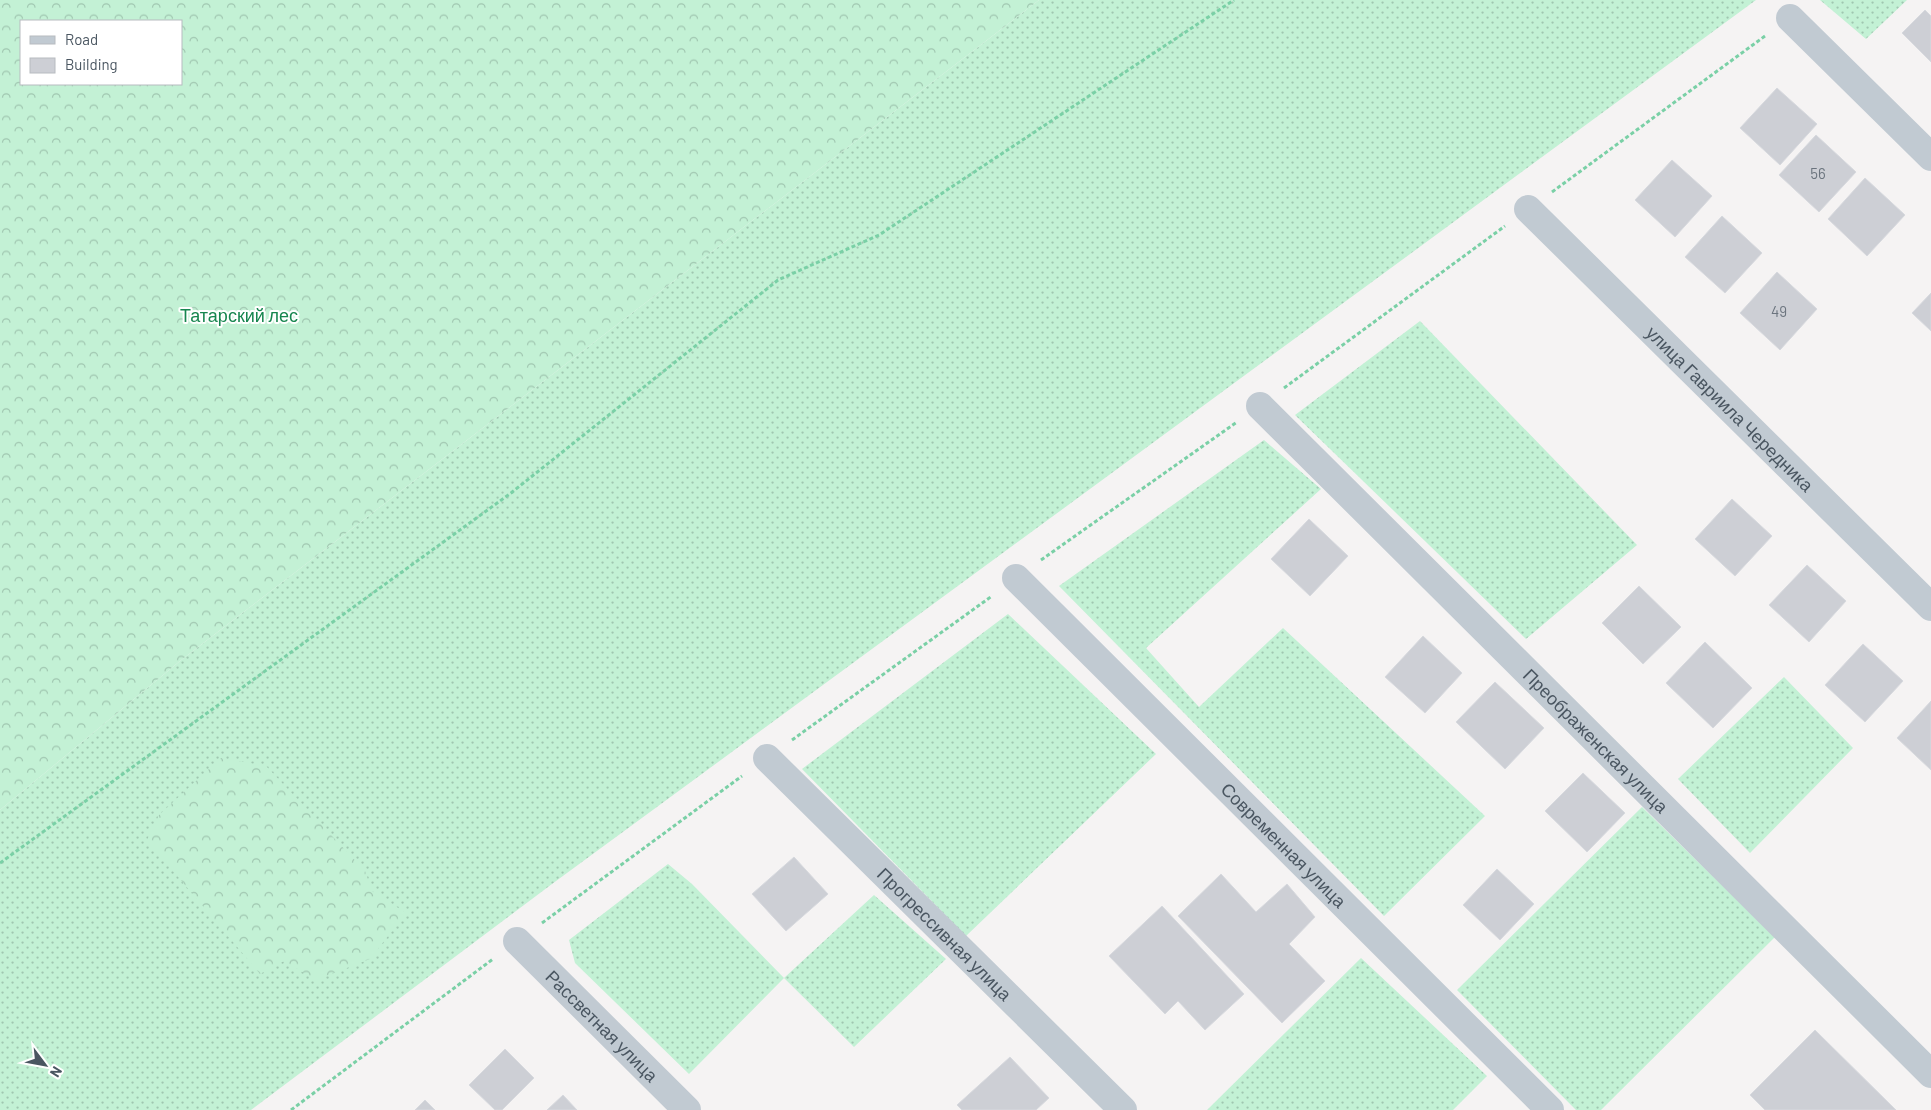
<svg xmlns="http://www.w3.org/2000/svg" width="1931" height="1110" viewBox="0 0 1931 1110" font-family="Barlow,sans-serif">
<defs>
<pattern id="grass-dots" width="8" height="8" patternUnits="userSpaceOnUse" patternTransform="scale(1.25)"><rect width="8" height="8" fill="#c3f1d5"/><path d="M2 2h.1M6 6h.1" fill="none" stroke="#a0c6b0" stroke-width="1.8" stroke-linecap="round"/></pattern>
<pattern id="forest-crowns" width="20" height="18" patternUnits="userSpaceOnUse" patternTransform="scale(1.25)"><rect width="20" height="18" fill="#c3f1d5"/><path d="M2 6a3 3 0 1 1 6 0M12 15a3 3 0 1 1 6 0" fill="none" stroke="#a0c6b0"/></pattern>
</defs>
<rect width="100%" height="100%" fill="#f5f3f3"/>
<path fill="url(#grass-dots)" d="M1039 0H1756L552 884 251 1110H0V810L180 661Z
M1820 0H1907L1866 39Z
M1420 321 1637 545 1526 639 1295 415Z
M1264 440 1321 489 1146 648 1199 707 1283 628 1485 816 1384 916 1059 586Z
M1008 614 1156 754 966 936 802 769Z
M1784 677 1853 748 1750 853 1678 779Z
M1642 807 1775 937 1601 1110H1576L1457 990Z
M668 864 692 884 784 978 874 895 946 959 854 1047 784 978 689 1074 575 963 569 940Z
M1361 958 1487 1076 1453 1110H1207Z"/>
<path fill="url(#forest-crowns)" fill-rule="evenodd" d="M0 0H1039L180 661 0 810ZM181 21V84H21V21Z
M221 758 266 766 365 871 372 891 406 913 370 959 316 980 284 961 260 974 147 840 159 815Z"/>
<path fill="#cdcfd5" stroke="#d7d9de" d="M1925 10 1931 16V62L1902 33Z
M1777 88 1817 124 1780 165 1740 128Z
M1816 135 1856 172 1819 212 1779 175Z
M1672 160 1712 196 1675 237 1635 200Z
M1865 178 1905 215 1867 256 1828 219Z
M1722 216 1762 253 1725 293 1685 257Z
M1777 272 1817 309 1780 350 1740 313Z
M1931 293V331L1912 313Z
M1732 499 1772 536 1735 576 1695 539Z
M1309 519 1348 556 1310 596 1271 559Z
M1807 565 1846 601 1809 642 1769 605Z
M1639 586 1681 627 1643 664 1602 623Z
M1423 636 1462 673 1425 713 1385 677Z
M1705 642 1752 688 1713 728 1666 683Z
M1863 644 1903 681 1865 722 1825 685Z
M1495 682 1544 728 1505 769 1456 722Z
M1931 701V770L1897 738Z
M1583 773 1625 813 1587 852 1545 811Z
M794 857 828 894 786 931 752 894Z
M1497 869 1534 904 1500 940 1463 905Z
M1221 874 1256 912 1287 884 1315 917 1289 944 1325 981 1282 1023 1178 916Z
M1162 906 1244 994 1205 1030 1178 1001 1165 1014 1109 956Z
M1815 1030 1896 1110H1765L1750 1095Z
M505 1049 534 1078 502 1110H495L469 1085Z
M1010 1057 1049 1098 1036 1110H962L957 1105Z
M563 1095 577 1110H547Z
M425 1100 435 1110H415Z"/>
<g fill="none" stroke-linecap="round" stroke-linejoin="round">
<path stroke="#7ad0a6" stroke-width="3" stroke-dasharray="4 2.5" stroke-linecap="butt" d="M1552 192 1765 36
M1284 388 1505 226
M1041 560 1237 422
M792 740 992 596
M0 863 511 493 778 280 879 235 1234 0
M542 923 742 776
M291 1110 493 959"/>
<g stroke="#c1cad2" stroke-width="28">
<path d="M1790 18 1931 157"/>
<path id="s1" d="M1528 209 1931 607"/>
<path id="s2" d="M1260 406 1931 1074"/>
<path id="s3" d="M1016 578 1550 1110"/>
<path id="s4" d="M767 758 1123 1110"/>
<path id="s5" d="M517 941 687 1110"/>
</g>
</g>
<g text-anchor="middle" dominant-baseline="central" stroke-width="4" stroke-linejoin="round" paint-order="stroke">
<g font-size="15" fill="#6b747e">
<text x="1818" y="173">56</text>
<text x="1779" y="311">49</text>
</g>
<g font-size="18" fill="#17864f" stroke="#fff">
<text x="239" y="315">Татарский лес</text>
</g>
<g font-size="18" fill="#4a5661" stroke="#fff">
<text stroke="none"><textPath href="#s1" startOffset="284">улица Гавриила Чередника</textPath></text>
<text stroke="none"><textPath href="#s2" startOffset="474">Преображенская улица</textPath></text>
<text stroke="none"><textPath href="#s3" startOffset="378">Современная улица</textPath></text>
<text stroke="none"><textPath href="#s4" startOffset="250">Прогрессивная улица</textPath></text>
<text stroke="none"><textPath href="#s5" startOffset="120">Рассветная улица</textPath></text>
</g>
</g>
<rect x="20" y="20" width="162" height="65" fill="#ffffff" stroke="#b7bbc0"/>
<rect x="30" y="36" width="25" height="8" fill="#c1cad2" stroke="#b7bbc0"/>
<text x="65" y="45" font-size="15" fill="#4a5661">Road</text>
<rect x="30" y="58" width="25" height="15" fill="#cdcfd5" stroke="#b7bbc0"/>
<text x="65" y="70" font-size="15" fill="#4a5661">Building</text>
<g transform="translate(45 1065) rotate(122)" stroke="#ffffff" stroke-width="4" paint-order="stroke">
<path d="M0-4L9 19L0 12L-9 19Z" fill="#4a5661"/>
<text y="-8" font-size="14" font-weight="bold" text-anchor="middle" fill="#4a5661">N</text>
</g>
</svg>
